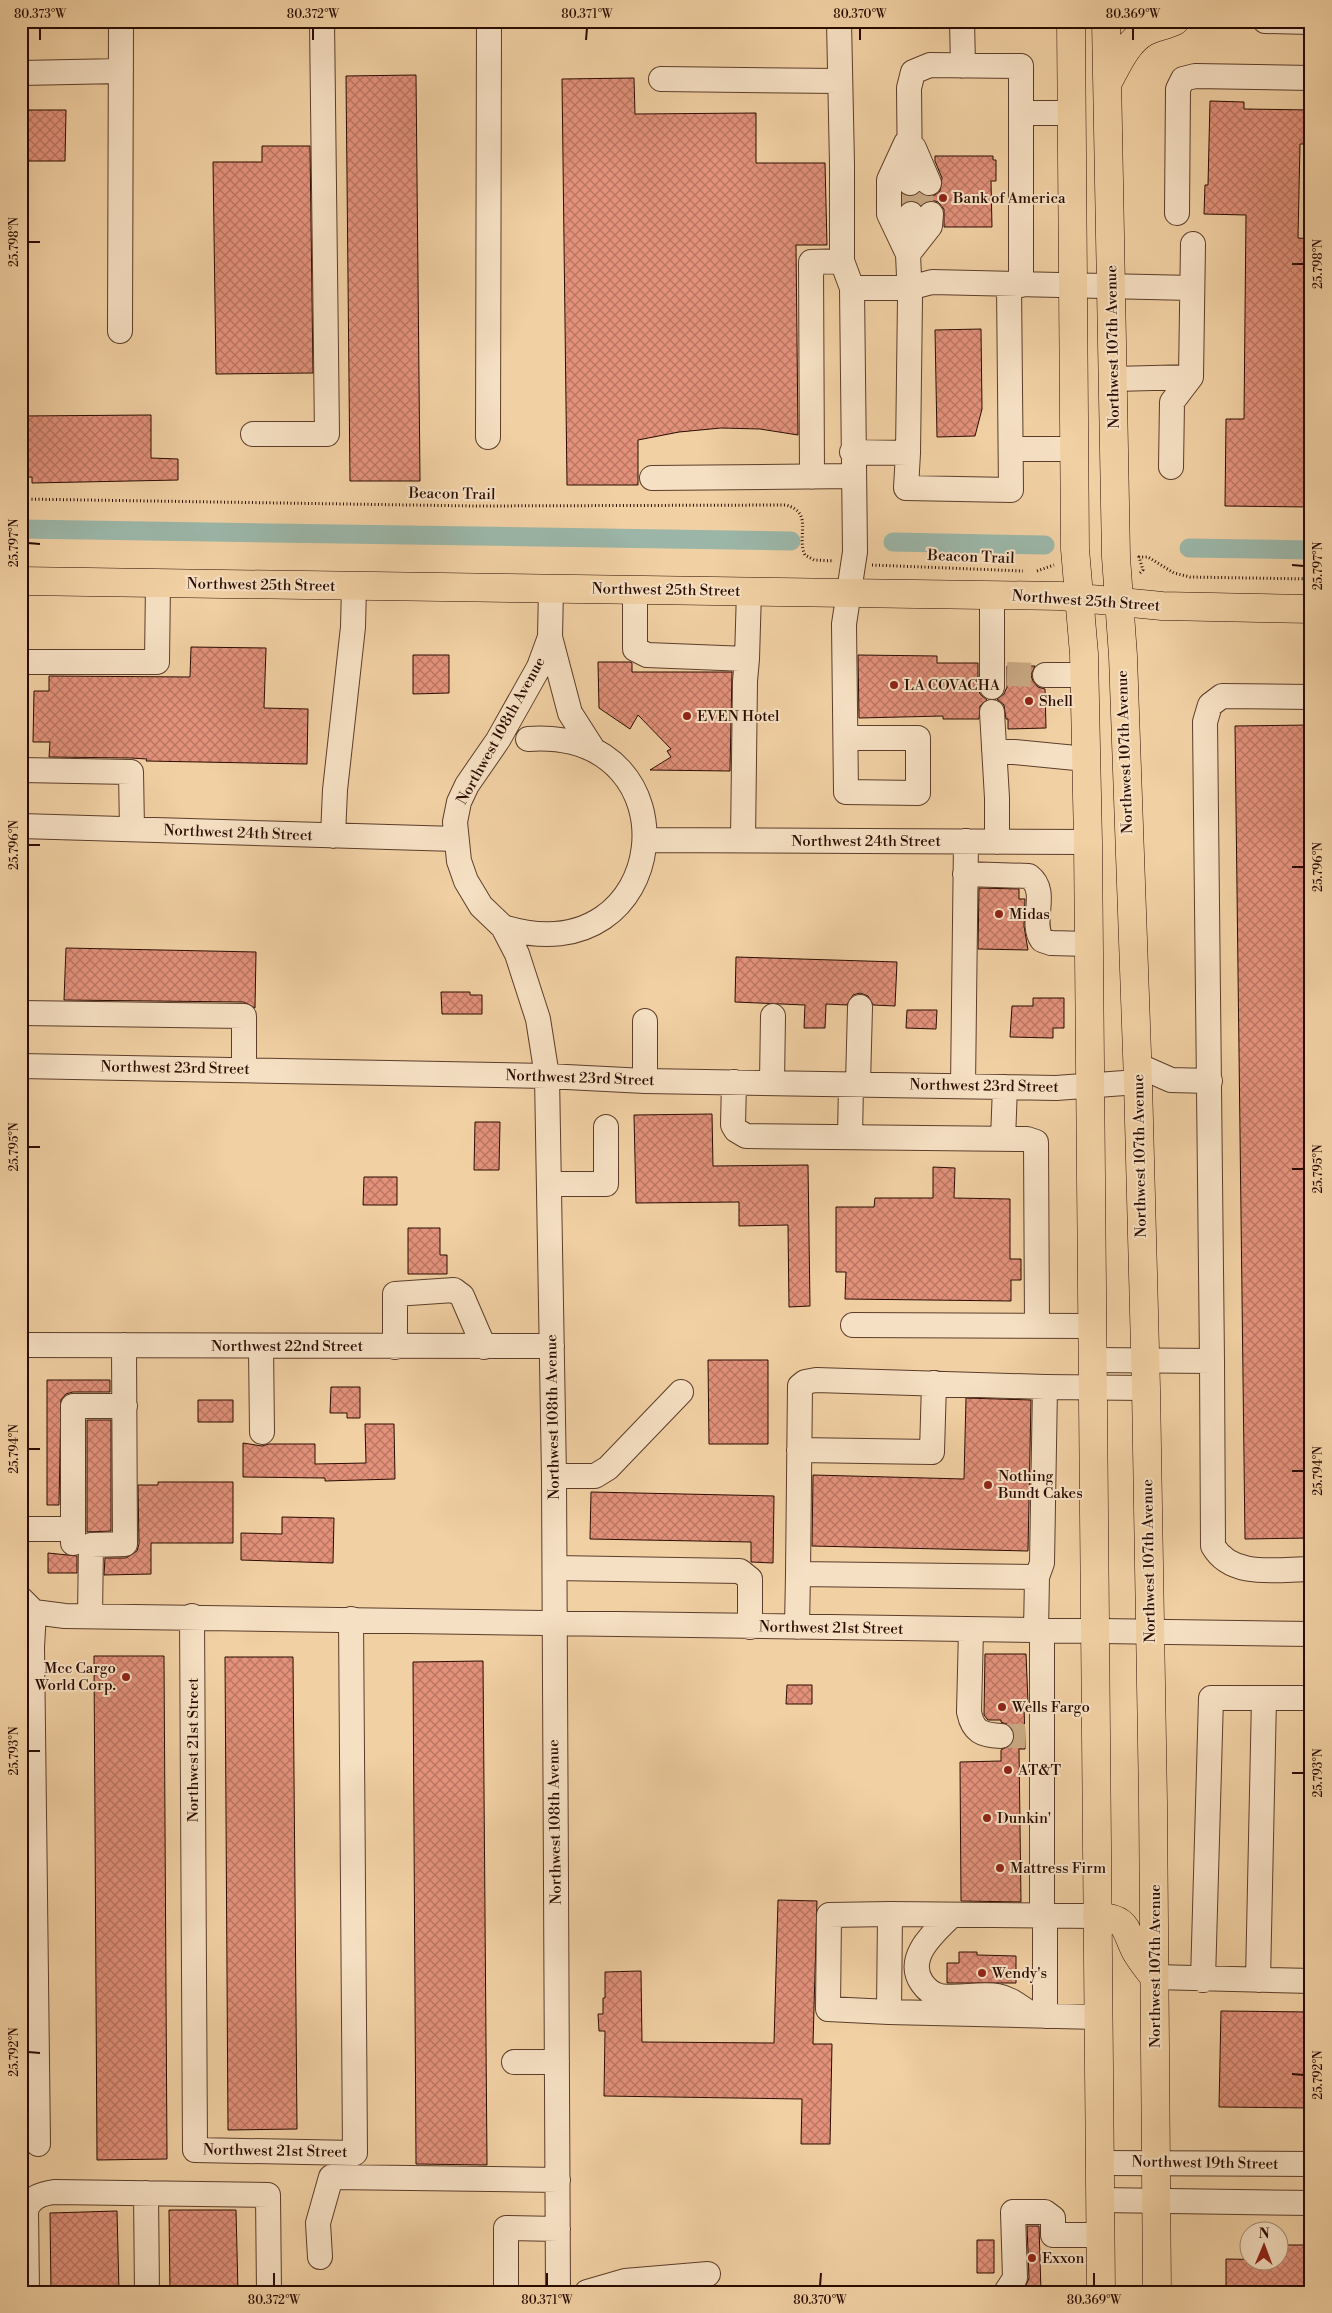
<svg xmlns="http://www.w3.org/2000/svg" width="1332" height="2313" viewBox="0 0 1332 2313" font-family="'Libre Bodoni',serif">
<defs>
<pattern id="building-cross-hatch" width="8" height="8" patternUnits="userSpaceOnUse" patternTransform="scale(1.25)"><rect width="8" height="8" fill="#e3917b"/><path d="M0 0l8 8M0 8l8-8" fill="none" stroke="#b87562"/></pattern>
</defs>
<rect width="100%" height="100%" fill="#f1d0a3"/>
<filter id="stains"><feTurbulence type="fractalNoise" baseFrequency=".004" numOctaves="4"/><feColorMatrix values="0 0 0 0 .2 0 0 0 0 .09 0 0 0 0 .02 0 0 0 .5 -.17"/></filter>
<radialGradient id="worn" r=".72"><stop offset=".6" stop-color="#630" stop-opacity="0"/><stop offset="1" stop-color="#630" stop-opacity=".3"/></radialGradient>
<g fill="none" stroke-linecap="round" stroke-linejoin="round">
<path stroke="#9bb6a8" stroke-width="19" d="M21 529 791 541
M893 542 1045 545
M1189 548 1311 550"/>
</g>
<path fill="url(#building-cross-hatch)" stroke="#2a0c01" d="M416 75 420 481H350L346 76Z
M634 78 635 114 756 113V163H825L827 245H796L798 435 760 429 721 428 679 432 638 440V485H567L562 79Z
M1210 101 1244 102V109L1311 110V144H1300L1298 238 1311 239V507L1225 506 1226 419H1244L1246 215 1204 214 1205 185H1208Z
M21 110H66L65 161H21Z
M262 146H310L313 373 216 374 213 162H262Z
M935 156H993V160H996V181H991L992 227H944V209L938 202 932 200 921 205 912 200 903 203V195L911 197 919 192 928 197 935 195 940 191 942 178 935 161Z
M981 329 982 409 975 436 937 437 935 330Z
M151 415V458L178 459V480L32 483V477H21V416Z
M191 647 266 648 264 708 308 709 307 764 146 761 147 759 131 758 49 757 50 742H33L34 691H49V676L190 677Z
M413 655H449V693L413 694Z
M858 655 937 656V663H978V687L980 694 987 700 980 706 979 719H943V716L859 718Z
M598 662H630L632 663V672H732L730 771 650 770 671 757 667 751 671 749 638 715 630 729 599 708Z
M1007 666H1035L1031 675 1033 681 1038 687 1045 689 1046 728 1008 729V719H1006L1004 705 997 699 1004 694 1007 687Z
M1311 725V1538L1245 1539 1235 726Z
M979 888 1019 889V899H1025L1024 926 1028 950 978 949Z
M66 948 256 952 255 1008 244 1002 64 1000Z
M736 957 897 962 895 1006 873 1005 868 996 860 993 853 995 847 1005 826 1004 825 1028H804L805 1005 735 1002Z
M441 992H470V995H482V1014H442Z
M1033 998H1064V1028H1053V1038L1010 1037 1012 1006H1033Z
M907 1010H937L936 1029 906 1028Z
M712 1114 713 1166 808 1165 810 1306 789 1307 788 1225 739 1226V1202L636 1203 634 1115Z
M475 1122H500L499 1170H474Z
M933 1167 955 1168 954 1198 1010 1199V1259H1021V1280H1011V1301L845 1299 846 1272H836V1207H874L875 1198H933Z
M364 1177H397V1205H363Z
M408 1228H440V1255H447V1274H408Z
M708 1360H768V1444H709Z
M47 1380H110V1392H73L66 1394 61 1400 59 1505H47Z
M331 1387H360V1418H347V1413H330Z
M966 1398 1031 1400 1028 1551 812 1546 813 1475 964 1479Z
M198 1400H233V1422H198Z
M87 1420H111V1531L87 1532Z
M365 1424H394L395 1479 325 1481V1478L243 1477V1443L262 1446 269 1444H315V1464L366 1463Z
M158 1482H233V1543H151V1574L104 1575 105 1558H126L137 1551 139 1544 138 1485H158Z
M591 1492 774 1496 773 1563 751 1562V1542L590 1539Z
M282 1517 334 1518 333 1563 241 1560V1533L282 1534Z
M48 1553 77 1556V1573H48Z
M985 1654H1026L1028 1702H1024L1025 1749H1019L1021 1902 961 1901 960 1762 1001 1761V1750L1012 1744 1015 1738 1014 1730 1009 1725 1001 1722V1720H988L984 1715Z
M94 1656H164L167 2159 97 2160Z
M225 1657H293L297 2129 228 2130Z
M483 1661 487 2165 416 2164 413 1662Z
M787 1685H812V1704H786Z
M778 1900 817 1901 813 2044H832L830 2144H801L802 2099 604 2096 605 2031H599L598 2014H603V1998H605V1972L641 1971 642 2042 774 2043Z
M959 1952H977V1955L1016 1956V1983H947V1963H959Z
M1221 2011 1311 2012V2108L1219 2107Z
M169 2210H236L238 2292H170Z
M117 2211 119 2292H51L50 2213Z
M1027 2226H1039L1041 2292H1023L1029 2278Z
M977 2240H994V2273H977Z
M1280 2245H1311V2292H1226V2259L1280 2260Z"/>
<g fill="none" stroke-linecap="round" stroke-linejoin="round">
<path stroke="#c9a983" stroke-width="24" stroke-dasharray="24 12" stroke-linecap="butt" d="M921 182 922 214
M902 214V183
M1007 674 1045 675
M1001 1736H1025"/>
<defs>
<path id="minor" d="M839 21 842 164V261L852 288 855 552 844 624 846 792 918 793V738H847
M962 21 963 66
M1265 21 1311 22
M21 73 121 71
M661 79 839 81
M1022 113H1072
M906 143 889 180V214L907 252
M914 148 929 183
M910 183 909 88 913 72 930 65 1021 66V285
M1177 213 1178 89 1183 79 1195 76 1311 78
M908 254 930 226 931 214
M852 288H909L932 282 1192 288
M120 331 121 21
M1114 379 1191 377
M253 434H327L322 21
M488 437 489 21
M1012 449H1075
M852 452 908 453 906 488 1011 490 1009 285
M908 453 910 299 908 254 911 214
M1171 467 1172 402 1191 377 1193 244
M812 477 811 262 842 261
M652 478 853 476
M551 588 550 637 539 667 498 740 467 785 459 802 455 822 459 861 466 881 481 906 503 927 517 954 538 1019 547 1076 554 1476 558 2292
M635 590V649L647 655 747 659 749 591
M992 595V687
M550 637 570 713 593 749
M21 662H157L158 583
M1045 675H1084
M992 712 997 798V842
M994 750 1086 759
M21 770 131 772 132 829
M21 826 456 839
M333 836 335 790 353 627 354 586
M645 840 1088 842
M743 840 745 681 747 659
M965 874 1029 876C1050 892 1029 921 1042 940L1051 943 1088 944
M503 927C673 979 700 727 528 739
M21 1013 244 1016V1070
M645 1021V1081
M1137 1065 1171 1080 1210 1081
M21 1066 547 1076 645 1081 1005 1087 1056 1088 1138 1082
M734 1082 733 1125 736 1130 746 1136 1027 1139 1036 1142 1037 1325
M772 1082 773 1016
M858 1084 860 1007
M963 1086 966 841
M850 1137 851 1084
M1003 1139 1005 1087
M549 1184H606V1127
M853 1325 1092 1326
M21 1345 552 1346
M261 1347 262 1432
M395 1347V1294L454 1290 462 1296 484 1347
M1092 1360 1212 1361 1213 1546C1232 1579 1278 1569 1311 1569
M1212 1361 1205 722 1210 705 1222 696 1311 697
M1045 1387 1042 1563 1037 1577 798 1574 800 1386 805 1382 816 1380 1045 1387 1146 1388
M799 1450 932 1452 934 1383
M554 1476H595L608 1468 681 1392
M21 1529H73V1543
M73 1529V1406H125
M555 1568 740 1571 750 1579V1627
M21 1599 34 1612 65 1616 1311 1634
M34 1612 32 1647 38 2144
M90 1616 91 1545 125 1544 124 1345
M192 1616 195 2150 355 2153 351 1619
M797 1627 798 1574
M971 1630 969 1712C973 1732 982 1735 1001 1736
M1036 1631 1037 1577
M1042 1631V1916
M952 1915C936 1931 904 1957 922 1983 926 1989 932 1994 940 1996 959 1999 979 1993 998 1996 1010 1998 1021 2008 1032 2014
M1045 1916V2016
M1097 1916 890 1914 889 2012 1097 2017
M1154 1977 1311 1981
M1203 1980 1211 1698H1311
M1258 1980 1264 1698
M889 2012 828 2009 829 1915 890 1914
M514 2062H557
M1099 2163 1311 2164
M146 2193 147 2292
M1100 2200 1311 2203
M320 2257 318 2223 331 2177 558 2180
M27 2292 26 2211C30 2197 41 2194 54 2192L268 2195 269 2292
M506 2292V2228L558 2229
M587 2292 625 2281 708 2274
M1006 2292 1015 2278 1013 2212H1045L1053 2218V2235H1100"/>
<path id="major" d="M1071 21 1075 549 1084 654 1088 842 1101 2292
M1106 21 1116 557 1123 656 1138 1082 1146 1388 1153 1802 1157 2292
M1108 82C1118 64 1127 42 1145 32 1154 27 1165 26 1175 21
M21 581 1060 596 1162 606 1311 609
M1097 1916C1130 1920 1123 1927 1136 1952 1141 1961 1148 1969 1154 1977"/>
</defs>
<use href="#minor" stroke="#5c3d2a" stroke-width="26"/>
<use href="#major" stroke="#2a0c01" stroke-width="29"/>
<path stroke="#2a0c01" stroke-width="3" stroke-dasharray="1 2.5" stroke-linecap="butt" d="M21 499 475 506 786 505C814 513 796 536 805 555L814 560 834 561
M872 565 1023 571
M1037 571 1054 565
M1140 573 1143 570 1139 557H1148L1174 573 1190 577 1311 579"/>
<use href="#minor" stroke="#f6e0c3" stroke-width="24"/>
<use href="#major" stroke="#f1d0a3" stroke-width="28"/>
</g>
<path fill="none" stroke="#2a0c01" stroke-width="2" d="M40 40V28M313 40V28M586 40 587 28M860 40V28M1133 40V28M28 242H40M1292 264H1304M28 543 40 544M1292 565 1304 566M28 845H40M1292 867H1304M28 1147H40M1292 1169H1304M28 1449H40M1292 1471H1304M28 1751H40M1292 1773H1304M28 2052 40 2053M1292 2074 1304 2075M274 2286V2273M547 2286V2273M820 2286 821 2273M1094 2286V2273"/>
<g fill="#8f2418" stroke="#f6e0c3" stroke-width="2">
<circle cx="943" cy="198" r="5"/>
<circle cx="894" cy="685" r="5"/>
<circle cx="1029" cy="701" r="5"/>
<circle cx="687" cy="716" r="5"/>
<circle cx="999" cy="914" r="5"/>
<circle cx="988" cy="1485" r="5"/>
<circle cx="126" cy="1677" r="5"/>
<circle cx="1002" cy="1707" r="5"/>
<circle cx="1008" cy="1770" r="5"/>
<circle cx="987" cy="1818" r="5"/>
<circle cx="1000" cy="1868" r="5"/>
<circle cx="982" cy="1973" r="5"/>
<circle cx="1032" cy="2258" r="5"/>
</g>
<g text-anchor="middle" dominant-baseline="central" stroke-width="4" stroke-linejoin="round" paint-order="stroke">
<g font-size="15" fill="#2a0c01" stroke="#f6e0c3" text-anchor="start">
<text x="953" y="198">Bank of America</text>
<text x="904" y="685">LA COVACHA</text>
<text x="1039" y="701">Shell</text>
<text x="697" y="716">EVEN Hotel</text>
<text x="1009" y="914">Midas</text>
<text x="998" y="1476">Nothing<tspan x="998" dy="17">Bundt Cakes</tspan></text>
<text x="116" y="1668" text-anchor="end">Mcc Cargo<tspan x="116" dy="17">World Corp.</tspan></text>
<text x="1012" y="1707">Wells Fargo</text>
<text x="1018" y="1770">AT&amp;T</text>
<text x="997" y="1818">Dunkin'</text>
<text x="1010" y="1868">Mattress Firm</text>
<text x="992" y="1973">Wendy's</text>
<text x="1042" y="2258">Exxon</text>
</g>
<g font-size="15" fill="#2a0c01" stroke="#f6e0c3">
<text transform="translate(1113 347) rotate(-91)">Northwest 107th Avenue</text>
<text transform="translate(452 494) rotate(1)">Beacon Trail</text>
<text transform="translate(971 557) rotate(2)">Beacon Trail</text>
<text transform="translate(261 585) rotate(1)">Northwest 25th Street</text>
<text transform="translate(666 590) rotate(1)">Northwest 25th Street</text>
<text transform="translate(1086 601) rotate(4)">Northwest 25th Street</text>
<text transform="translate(501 731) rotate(-61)">Northwest 108th Avenue</text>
<text transform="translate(1125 752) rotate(-92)">Northwest 107th Avenue</text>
<text transform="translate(238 833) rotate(2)">Northwest 24th Street</text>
<text x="866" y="841">Northwest 24th Street</text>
<text transform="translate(175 1068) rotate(1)">Northwest 23rd Street</text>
<text transform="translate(580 1078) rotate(2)">Northwest 23rd Street</text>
<text transform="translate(984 1086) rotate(1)">Northwest 23rd Street</text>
<text transform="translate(1140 1156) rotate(-91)">Northwest 107th Avenue</text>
<text x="287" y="1346">Northwest 22nd Street</text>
<text transform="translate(553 1417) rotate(-91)">Northwest 108th Avenue</text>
<text transform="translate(1149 1561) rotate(-91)">Northwest 107th Avenue</text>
<text transform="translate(831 1628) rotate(1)">Northwest 21st Street</text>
<text transform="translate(193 1750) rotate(-90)">Northwest 21st Street</text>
<text transform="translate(555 1822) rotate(-91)">Northwest 108th Avenue</text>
<text transform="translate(1155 1966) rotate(-90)">Northwest 107th Avenue</text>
<text transform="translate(275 2151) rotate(1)">Northwest 21st Street</text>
<text transform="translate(1205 2163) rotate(1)">Northwest 19th Street</text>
</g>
</g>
<rect width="1332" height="2313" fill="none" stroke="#f1d0a3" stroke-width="55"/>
<g transform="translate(1264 2246) rotate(1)"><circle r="24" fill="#f6e0c3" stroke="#a48b75"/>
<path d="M0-4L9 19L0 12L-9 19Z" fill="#8f2418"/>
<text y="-8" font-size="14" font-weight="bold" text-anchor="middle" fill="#2a0c01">N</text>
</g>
<rect x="28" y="28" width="1276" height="2258" fill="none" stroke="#2a0c01" stroke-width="2"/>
<g font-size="12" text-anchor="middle" fill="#2a0c01">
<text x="40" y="18">80.373°W</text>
<text x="313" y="18">80.372°W</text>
<text x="587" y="18">80.371°W</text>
<text x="860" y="18">80.370°W</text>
<text x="1133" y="18">80.369°W</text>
<text transform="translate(14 242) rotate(-90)" y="4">25.798°N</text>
<text transform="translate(1318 264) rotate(-90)" y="4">25.798°N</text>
<text transform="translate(14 543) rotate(-90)" y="4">25.797°N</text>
<text transform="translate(1318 566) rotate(-90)" y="4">25.797°N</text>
<text transform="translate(14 845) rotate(-90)" y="4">25.796°N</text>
<text transform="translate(1318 867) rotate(-90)" y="4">25.796°N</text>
<text transform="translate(14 1147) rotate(-90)" y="4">25.795°N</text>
<text transform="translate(1318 1169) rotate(-90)" y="4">25.795°N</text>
<text transform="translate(14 1449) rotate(-90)" y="4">25.794°N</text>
<text transform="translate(1318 1471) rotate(-90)" y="4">25.794°N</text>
<text transform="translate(14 1751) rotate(-90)" y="4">25.793°N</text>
<text transform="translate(1318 1773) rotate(-90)" y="4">25.793°N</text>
<text transform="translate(14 2052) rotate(-90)" y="4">25.792°N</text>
<text transform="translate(1318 2075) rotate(-90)" y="4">25.792°N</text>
<text x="274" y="2304">80.372°W</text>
<text x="547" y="2304">80.371°W</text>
<text x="820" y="2304">80.370°W</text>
<text x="1094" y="2304">80.369°W</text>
</g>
<rect width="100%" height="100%" filter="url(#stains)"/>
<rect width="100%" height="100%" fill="url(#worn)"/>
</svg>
